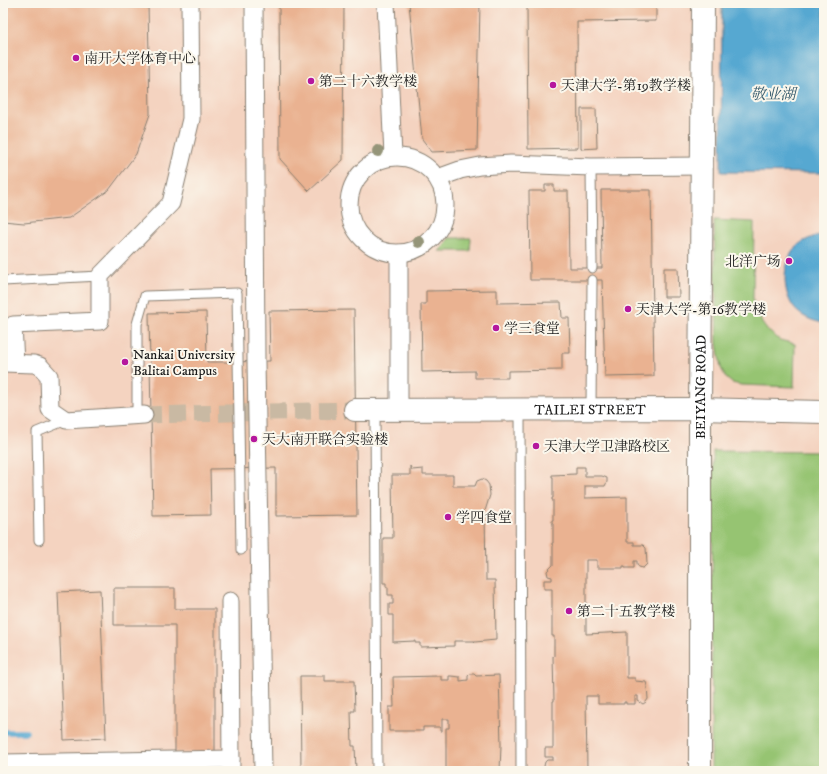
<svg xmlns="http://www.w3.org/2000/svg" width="827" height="774" font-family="'IM FELL DW Pica','Noto Serif SC',serif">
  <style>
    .built { fill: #f4d3c0 }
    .green { fill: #96c472; stroke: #597047 }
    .water { fill: #56a8d1; stroke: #396276 }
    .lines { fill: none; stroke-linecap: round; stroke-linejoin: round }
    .stream { stroke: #56a8d1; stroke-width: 5.5 }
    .building { fill: #eab291 }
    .street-tunnel { stroke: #c9b9a3; stroke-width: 17; stroke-dasharray: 17 8; stroke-linecap: butt }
    .lane-casing { stroke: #887e70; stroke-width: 11 }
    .street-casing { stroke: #887e70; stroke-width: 19 }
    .secondary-casing { stroke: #887e70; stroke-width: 24 }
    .lane { stroke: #fff; stroke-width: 9 }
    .street { stroke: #fff; stroke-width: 17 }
    .secondary { stroke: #fff; stroke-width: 22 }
    .tree { fill: #959579 }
    .poi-dot { fill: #b5179e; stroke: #fbf7ec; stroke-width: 1.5 }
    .labels { text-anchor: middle; stroke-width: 4; stroke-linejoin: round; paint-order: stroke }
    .poi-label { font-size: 14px; fill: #1c1c1c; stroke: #fbf7ec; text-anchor: start }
    .street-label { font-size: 14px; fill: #1c1c1c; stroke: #fbf7ec }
    .water-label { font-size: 15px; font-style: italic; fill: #365b6d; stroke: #fbf7ec }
  </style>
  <rect width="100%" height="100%" fill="#fbf7ec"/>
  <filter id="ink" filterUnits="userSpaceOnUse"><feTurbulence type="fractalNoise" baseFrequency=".025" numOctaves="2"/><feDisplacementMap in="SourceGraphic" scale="8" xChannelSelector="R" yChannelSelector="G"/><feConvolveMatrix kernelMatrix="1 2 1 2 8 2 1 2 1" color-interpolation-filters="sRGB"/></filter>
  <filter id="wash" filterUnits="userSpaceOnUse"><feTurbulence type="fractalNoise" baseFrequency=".012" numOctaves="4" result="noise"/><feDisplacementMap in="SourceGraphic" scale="16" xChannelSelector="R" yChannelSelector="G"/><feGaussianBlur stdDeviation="0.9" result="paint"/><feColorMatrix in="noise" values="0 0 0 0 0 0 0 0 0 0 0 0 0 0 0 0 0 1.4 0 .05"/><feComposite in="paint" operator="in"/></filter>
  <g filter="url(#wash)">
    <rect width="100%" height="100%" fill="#f4e0c5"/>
    <!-- built -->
    <rect class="built" x="3" y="3" width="821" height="768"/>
    <!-- green -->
    <g class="green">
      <path d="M714 220 754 222 753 300 762 323 767 330 780 340 795 344 794 387 741 385 732 383 726 378 721 368 717 344Z"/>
      <path d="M449 238H471L470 251H439L444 246Z"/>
      <path d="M713 451 824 452V771H711Z"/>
    </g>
    <!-- water -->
    <g class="water">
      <path d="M722 3H824V173L721 172Z"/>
      <path d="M824 234V323C814 322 800 316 794 308 781 290 782 260 798 245 805 239 816 236 824 234Z"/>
    </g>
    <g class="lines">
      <!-- stream -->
      <path class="stream" d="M3 732H26"/>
    </g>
    <g id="blocks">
      <!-- building -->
      <g class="building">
        <path d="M3 3H148L150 114 136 154 109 190 69 218 24 223 3 221Z"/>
        <path d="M279 3H344L343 160 309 191 280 159Z"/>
        <path d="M409 3H480L477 150 432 152 422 139Z"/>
        <path d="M527 3H656V21L577 22 578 148 528 149Z"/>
        <path d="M581 109H596L597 148 581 149Z"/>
        <path d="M545 185H554V191H568L569 268H602L601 190H651L654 376 605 377 602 280H530L529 191H545Z"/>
        <path d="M664 268H678L679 297H664Z"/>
        <path d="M497 290V303L561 302 562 318H569L570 353H562V370L508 371V378H475V371L422 372 421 304H426V291Z"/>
        <path d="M354 310 357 515 276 516V468L210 469 211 515 153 516 149 313 206 312 207 362H231L270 361 269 311Z"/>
        <path d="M410 466 412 470 423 469V475H453V486H475L477 481 482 479 486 481 489 485 490 495 485 511 486 580H495L496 640 475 642 474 643V641H454V646L420 647V643H415V641L393 642V615H389V604H393V595H388V587H386V583H383V538H393L392 475H410Z"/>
        <path d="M576 467H585V476H602L607 478V482L605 486H585V498L627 497V542H634V545H643L646 548 647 564 643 568 639 567 637 564V561H634V568H625V566H623V568H597V560H586V634L627 632V678H635V681L646 682 647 686 648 699 646 702 643 704 638 701V696H635V704H626V702H624V704H598V696H586L587 771H553L547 770 544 766 545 762 547 760H553V757H545V748H553V701H554L553 656H554V636H552V589H544V580H552V577L548 576 547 571 553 565V545H552V543H553V523H552V520H553V500H552V498H553V477H552V475L576 474Z"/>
        <path d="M114 588H175V609H215V752L175 753V625H114Z"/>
        <path d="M100 590 106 738 64 740 58 592Z"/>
        <path d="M470 674H474L476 676 499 675 501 745 500 771H446V728H449V719H442V731H440V727H423V731H389V707H394L393 677 441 676V680H449V676H451L460 677V681L468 680V676Z"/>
        <path d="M300 676H325V681H354L355 711H351L352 746H355L356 771H301Z"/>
        <rect x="598" y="769" width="30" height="2"/>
      </g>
    </g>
  </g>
  <g filter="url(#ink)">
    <use href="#blocks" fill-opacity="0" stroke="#887e70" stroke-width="1"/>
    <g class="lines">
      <!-- street-tunnel -->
      <path class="street-tunnel" d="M144 415 355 410"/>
      <!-- lane casing -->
      <g class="lane-casing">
        <g id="lane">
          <path d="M591 167 592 268"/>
          <path d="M3 281 100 276"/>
          <path d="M520 409 521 771"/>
          <path d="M591 409 592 280"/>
          <path d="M375 410 377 771"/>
          <path d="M137 416V324L145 296 237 293 241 550"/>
          <path d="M39 540 37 432 66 420"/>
        </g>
      </g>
      <!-- street casing -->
      <g class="street-casing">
        <g id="street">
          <path d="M254 3 256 362 263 771"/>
          <path d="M386 3 393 156"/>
          <circle cx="397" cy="205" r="48"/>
          <path d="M438 178 460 170 480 166 511 164 591 167 702 166"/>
          <path d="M399 254V410"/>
          <path d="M3 363 34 364 40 366 49 376 50 409 66 420 144 415"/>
          <path d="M15 363 13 325 100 321V276L171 203 191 119 190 3"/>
          <path d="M230 601 231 771"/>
          <path d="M3 763 231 759"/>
        </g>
      </g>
      <!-- secondary casing -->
      <g class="secondary-casing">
        <g id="secondary">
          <path id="s1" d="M355 410 700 409 824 412"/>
          <path id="s2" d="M700 771V409L703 3"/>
        </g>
      </g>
      <!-- lane -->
      <use href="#lane" class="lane"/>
      <!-- street -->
      <use href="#street" class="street"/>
      <!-- secondary -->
      <use href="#secondary" class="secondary"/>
    </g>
    <!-- trees -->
    <g class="tree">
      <circle cx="378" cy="151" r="6"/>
      <circle cx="419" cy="242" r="6"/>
    </g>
  </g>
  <!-- markers -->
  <g class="poi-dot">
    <circle cx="76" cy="58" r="4"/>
    <circle cx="311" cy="81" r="4"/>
    <circle cx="553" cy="85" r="4"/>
    <circle cx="789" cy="261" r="4"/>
    <circle cx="628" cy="309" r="4"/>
    <circle cx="496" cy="328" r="4"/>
    <circle cx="125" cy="362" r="4"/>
    <circle cx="254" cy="439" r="4"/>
    <circle cx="536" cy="446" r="4"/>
    <circle cx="448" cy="517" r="4"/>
    <circle cx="569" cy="611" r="4"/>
  </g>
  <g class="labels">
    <!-- poi labels -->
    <g class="poi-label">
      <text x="84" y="63">南开大学体育中心</text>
      <text x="319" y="86">第二十六教学楼</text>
      <text x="561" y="90">天津大学-第19教学楼</text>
      <text x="781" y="266" text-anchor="end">北洋广场</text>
      <text x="636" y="314">天津大学-第16教学楼</text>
      <text x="504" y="333">学三食堂</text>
      <text x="133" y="359">Nankai University<tspan x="133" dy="16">Balitai Campus</tspan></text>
      <text x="262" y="444">天大南开联合实验楼</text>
      <text x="544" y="451">天津大学卫津路校区</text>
      <text x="456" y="522">学四食堂</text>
      <text x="577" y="616">第二十五教学楼</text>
    </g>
    <!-- street labels -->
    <g class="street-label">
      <text dy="5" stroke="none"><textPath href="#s2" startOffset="384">BEIYANG ROAD</textPath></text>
      <text dy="5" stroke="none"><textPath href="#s1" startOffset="235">TAILEI STREET</textPath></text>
    </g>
    <!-- water labels -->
    <g class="water-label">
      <text x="773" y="99">敬业湖</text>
    </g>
  </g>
  <!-- margin -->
  <rect width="827" height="774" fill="none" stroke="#fbf7ec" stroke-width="16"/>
</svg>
